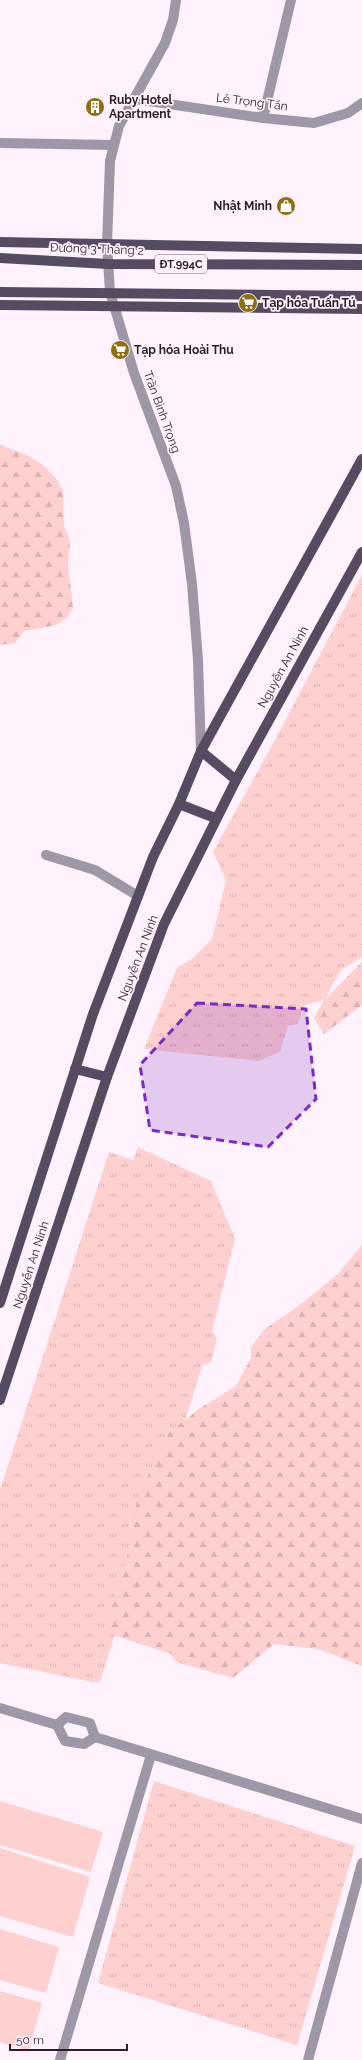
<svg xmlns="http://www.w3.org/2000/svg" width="362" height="2060" font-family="Raleway,sans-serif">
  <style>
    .grass { fill: url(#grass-tufts) }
    .forest { fill: url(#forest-firs) }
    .pitch { fill: #fed0d0 }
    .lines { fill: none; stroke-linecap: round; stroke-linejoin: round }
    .street { stroke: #9e97a5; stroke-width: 10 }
    .primary { stroke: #574b62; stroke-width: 10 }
    .marked { fill: #7b2cbf; fill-opacity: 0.2; stroke: #7b2cbf; stroke-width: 3; stroke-dasharray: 8 5; stroke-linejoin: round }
    .labels { text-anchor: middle; stroke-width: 3.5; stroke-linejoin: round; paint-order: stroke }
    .shield { fill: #fff2fd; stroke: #6a5e68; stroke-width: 1 }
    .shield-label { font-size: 11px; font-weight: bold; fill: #2a1e28 }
    .poi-label { font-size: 12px; font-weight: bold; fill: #2a1e28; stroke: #fff2fd; text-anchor: start }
    .street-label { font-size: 12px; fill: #2a1e28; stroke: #fff2fd }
  </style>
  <defs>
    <pattern id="grass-tufts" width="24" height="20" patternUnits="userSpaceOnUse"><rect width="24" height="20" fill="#fed0d0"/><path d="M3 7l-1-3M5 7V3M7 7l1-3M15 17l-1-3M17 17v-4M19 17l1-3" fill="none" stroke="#dab2b3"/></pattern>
    <pattern id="forest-firs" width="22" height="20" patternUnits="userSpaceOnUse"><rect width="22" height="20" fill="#fed0d0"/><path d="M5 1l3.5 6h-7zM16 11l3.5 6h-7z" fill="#dab2b3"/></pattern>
  </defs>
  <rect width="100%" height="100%" fill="#fff2fd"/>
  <!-- grass -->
  <g class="grass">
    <path d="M362 575V957L341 970 324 1000 304 1005 298 1024 288 1026 280 1052 258 1061 144 1049 177 968 192 959 212 939 226 880 213 852 276 738Z"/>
    <path d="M138 1147 211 1181 235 1239 212 1331 217 1339 211 1362 202 1366 185 1421 192 1430 125 1631 114 1637 100 1682H92L0 1663V1490L109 1152 133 1160Z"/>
    <path d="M154 1781 355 1846 297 2045 98 1983Z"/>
  </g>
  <!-- forest -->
  <g class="forest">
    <path d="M0 445 27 455 43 465 55 477 63 490 64 526 70 541 68 565 73 608 67 618 56 625 24 631 15 643 0 645Z"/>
    <path d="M362 962V1005L324 1034 314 1018 324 1000Z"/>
    <path d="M362 1245V1666L318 1649 274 1644 233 1678 176 1662 171 1654 104 1632 127 1557 137 1500 159 1451 172 1428 185 1421 197 1410 236 1386 251 1358V1347L266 1328 297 1307 338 1274Z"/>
  </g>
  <!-- pitch -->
  <g class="pitch">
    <path d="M0 1801 103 1832 91 1872 0 1845Z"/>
    <path d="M0 1848 90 1877 73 1937 0 1916Z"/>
    <path d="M0 1929 59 1947 46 1993 0 1980Z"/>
    <path d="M0 1991 42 2003 29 2051 0 2042Z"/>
  </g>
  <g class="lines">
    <!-- street -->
    <g class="street">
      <path d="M176 0 173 20 165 43 119 126 110 161 107 245 110 292 134 373 176 486 184 523 192 584 198 660 201 751"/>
      <path d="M135 99 263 118 314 123 348 113 362 103"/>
      <path d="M263 118 291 0"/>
      <path d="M0 143 114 145"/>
      <path d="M46 855 95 870 138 896"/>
      <path d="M0 1708 57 1725 65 1741 84 1744 95 1737"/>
      <path d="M57 1725 66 1717 90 1723 95 1737"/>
      <path d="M95 1737 362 1819"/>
      <path d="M60 2060 151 1755"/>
      <path d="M308 2060 362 1863"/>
    </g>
    <!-- primary -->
    <g class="primary">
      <path d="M0 242 362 249"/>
      <path d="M0 258 108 264 362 265"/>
      <path d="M0 292 362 296"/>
      <path d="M0 305 362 309"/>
      <path d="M201 751 236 780"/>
      <path d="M179 804 215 818"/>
      <path d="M75 1069 107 1077"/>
      <path d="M0 1303 93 1014 153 857 179 804 201 751 362 459"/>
      <path d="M0 1400 107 1077 164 924 236 780 362 552"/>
    </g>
  </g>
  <!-- marked area -->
  <path class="marked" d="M197 1003 306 1009 316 1099 268 1147 150 1130 140 1065Z"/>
  <!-- icons -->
  <defs>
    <g id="building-disc" transform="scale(1)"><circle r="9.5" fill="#8e6f13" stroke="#fff2fd"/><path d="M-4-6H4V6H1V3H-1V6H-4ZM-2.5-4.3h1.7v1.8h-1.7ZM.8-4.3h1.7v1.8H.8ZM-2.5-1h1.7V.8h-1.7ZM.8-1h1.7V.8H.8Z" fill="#fff"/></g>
    <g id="shop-disc" transform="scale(1)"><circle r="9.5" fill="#8e6f13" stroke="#fff2fd"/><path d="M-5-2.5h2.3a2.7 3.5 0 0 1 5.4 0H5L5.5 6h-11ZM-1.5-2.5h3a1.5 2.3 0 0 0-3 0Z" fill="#fff"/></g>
    <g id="supermarket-disc" transform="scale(1)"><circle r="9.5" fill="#8e6f13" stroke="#fff2fd"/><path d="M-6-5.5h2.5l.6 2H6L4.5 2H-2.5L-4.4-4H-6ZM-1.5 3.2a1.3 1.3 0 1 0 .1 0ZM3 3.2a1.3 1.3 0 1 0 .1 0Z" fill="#fff"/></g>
  </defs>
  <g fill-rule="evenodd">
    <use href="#building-disc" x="95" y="107"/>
    <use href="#shop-disc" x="286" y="206"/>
    <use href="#supermarket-disc" x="248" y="303"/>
    <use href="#supermarket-disc" x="120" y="350"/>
  </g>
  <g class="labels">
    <!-- shield labels -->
    <rect class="shield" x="155" y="255" width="52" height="18" rx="3"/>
    <g class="shield-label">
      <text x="181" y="268">ĐT.994C</text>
    </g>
    <!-- poi labels -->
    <g class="poi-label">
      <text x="109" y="104">Ruby Hotel<tspan x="109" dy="14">Apartment</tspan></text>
      <text x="272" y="210" text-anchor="end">Nhật Minh</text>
      <text x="262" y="307">Tạp hóa Tuấn Tú</text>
      <text x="134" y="354">Tạp hóa Hoài Thu</text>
    </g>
    <!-- street labels -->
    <g class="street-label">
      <text transform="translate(252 102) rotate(7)" y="4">Lê Trọng Tấn</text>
      <text transform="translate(97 249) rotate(2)" y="4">Đường 3 Tháng 2</text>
      <text transform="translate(162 412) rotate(70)" y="4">Trần Bình Trọng</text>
      <text transform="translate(283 667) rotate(-61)" y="4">Nguyễn An Ninh</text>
      <text transform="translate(138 958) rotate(-69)" y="4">Nguyễn An Ninh</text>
      <text transform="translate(31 1265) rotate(-72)" y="4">Nguyễn An Ninh</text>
    </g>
  </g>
  <!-- scale -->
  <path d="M10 2044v6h117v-6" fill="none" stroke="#2a1e28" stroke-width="2"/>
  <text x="16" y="2044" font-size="12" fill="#2a1e28" stroke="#fff2fd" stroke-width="3" paint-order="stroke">50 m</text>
</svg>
